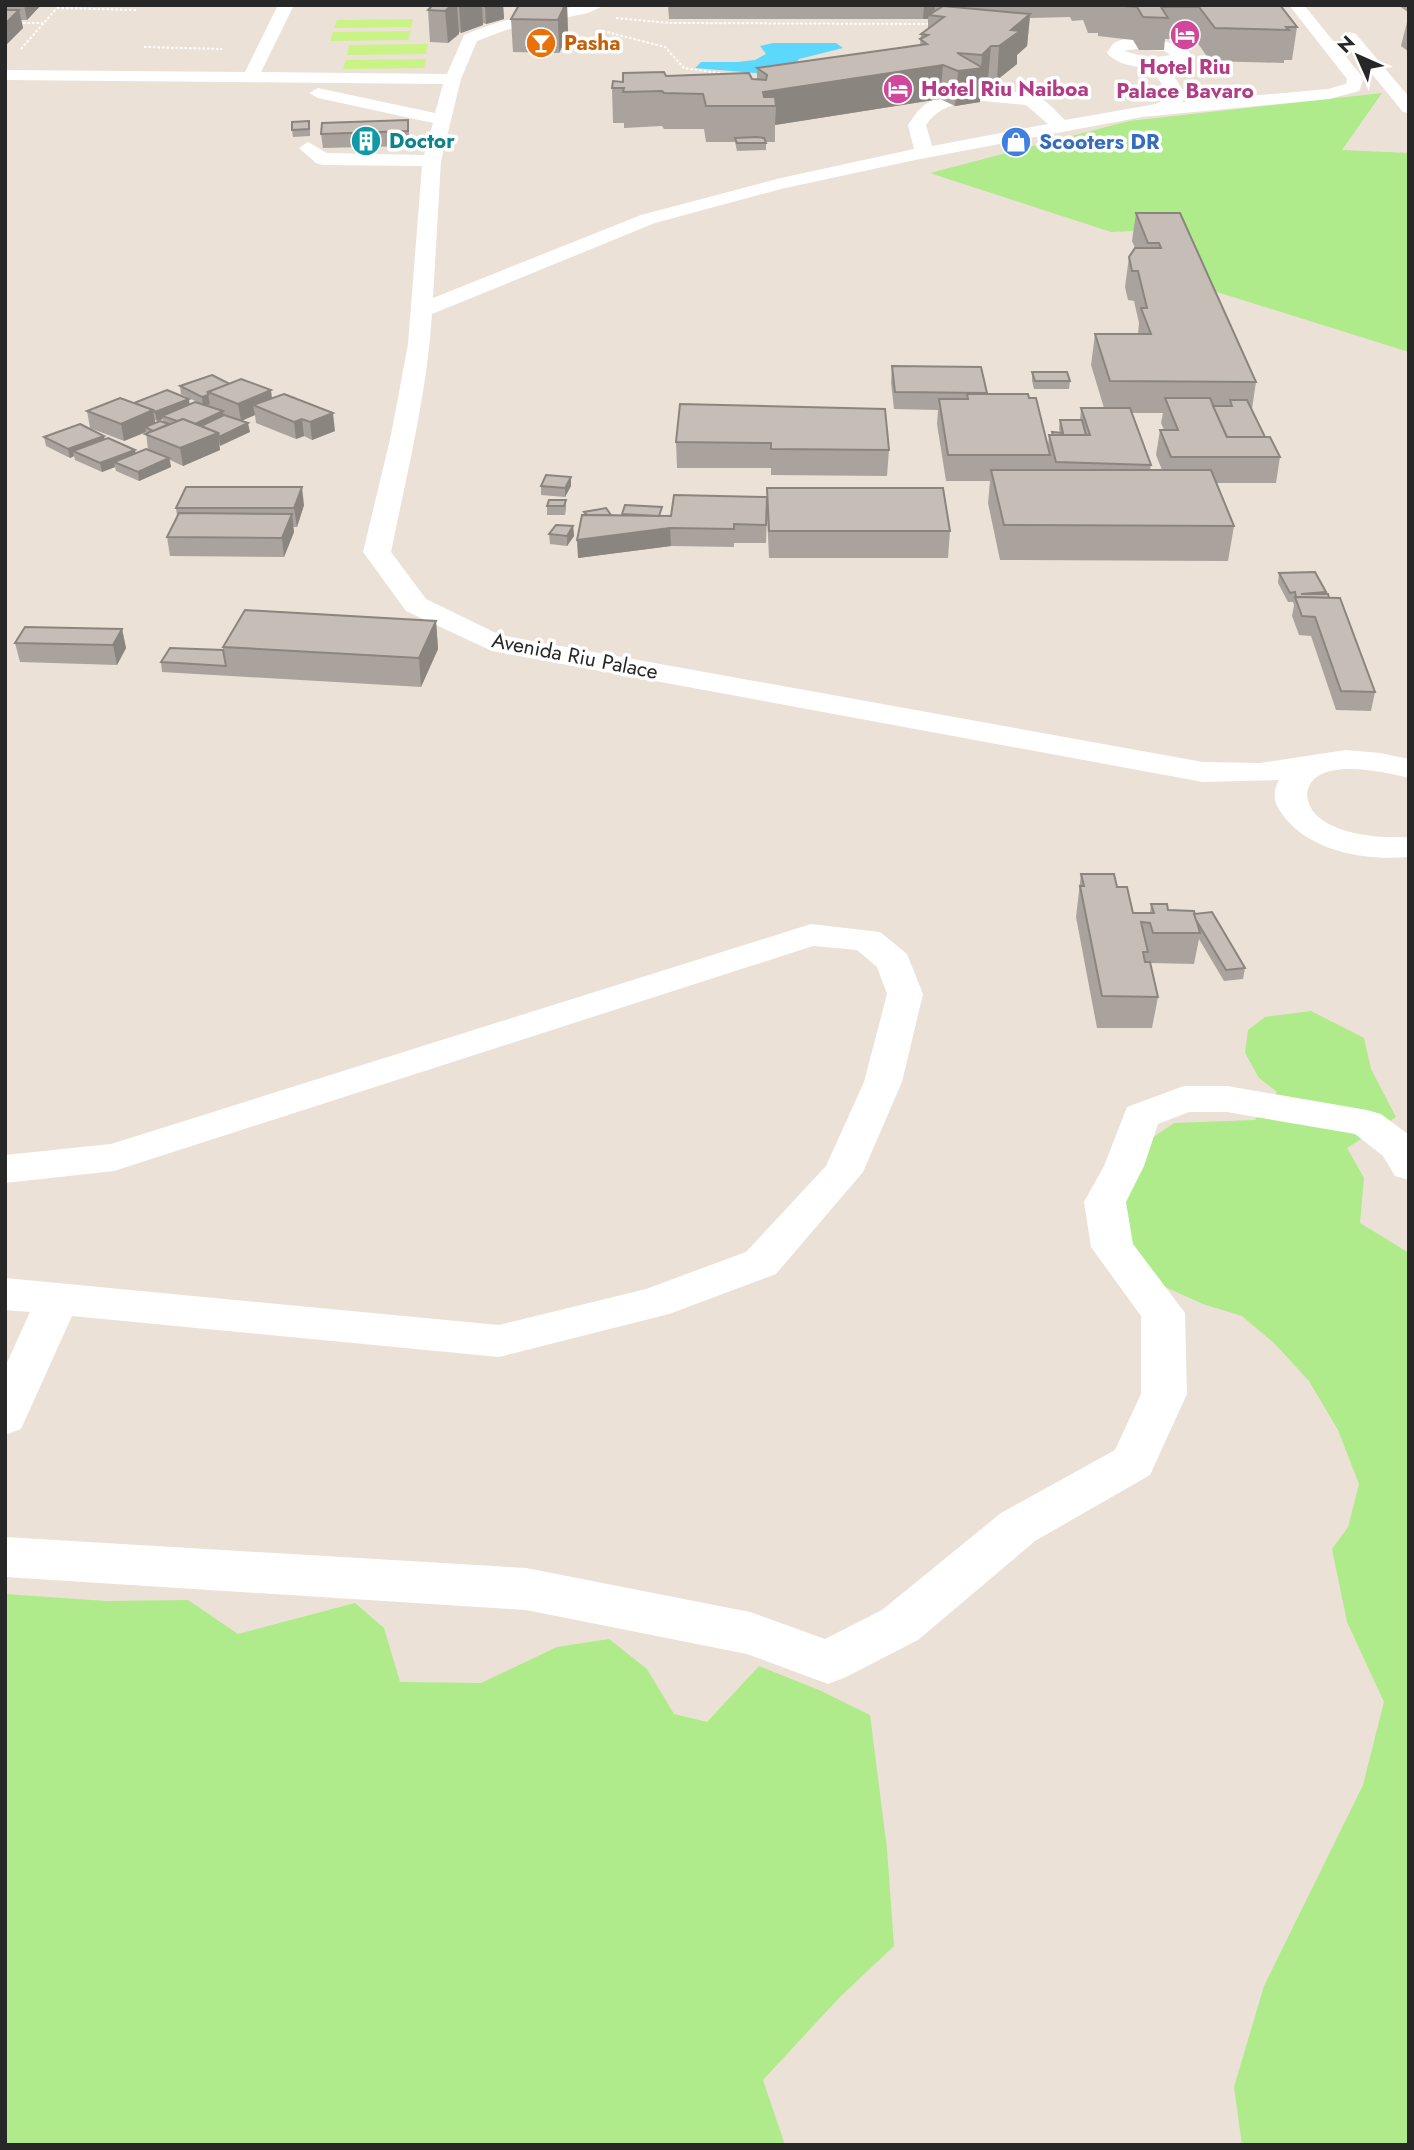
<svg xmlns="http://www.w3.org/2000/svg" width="1414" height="2150" font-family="Jost,sans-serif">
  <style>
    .green { fill: #afea8b }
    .pitch { fill: #c9f385 }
    .water { fill: #5bd8fc }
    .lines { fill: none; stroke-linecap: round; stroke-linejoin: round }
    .path { stroke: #fff; stroke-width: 2; stroke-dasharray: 2.5 2; stroke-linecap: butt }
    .minor { fill: #fff; fill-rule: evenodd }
    .wall { fill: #aaa39d; fill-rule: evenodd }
    .shaded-wall { fill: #8b857f }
    .building { fill: #c6beb6; stroke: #8b857f; stroke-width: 2 }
    .labels { text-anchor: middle; stroke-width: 7; stroke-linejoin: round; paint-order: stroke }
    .far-food-label { font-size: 21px; font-weight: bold; fill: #c56008; stroke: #fff; text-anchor: start }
    .far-hotel-label { font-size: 21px; font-weight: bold; fill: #b23c85; stroke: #fff }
    .far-culture-label { font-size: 21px; font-weight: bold; fill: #0d838f; stroke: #fff; text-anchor: start }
    .far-shop-label { font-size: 21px; font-weight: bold; fill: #366cbe; stroke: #fff; text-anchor: start }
    .far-street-label { font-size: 21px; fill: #272727; stroke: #fff }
  </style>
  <rect width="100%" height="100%" fill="#ece1d6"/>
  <!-- green -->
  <g class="green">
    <path d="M1382 93 1342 150 1409 153V352L1217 292 1173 229 1111 232 930 173 1129 121Z"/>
    <path d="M1311 1011 1364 1038 1371 1069 1396 1117 1347 1148 1364 1178 1360 1223 1409 1253V2145H1242L1234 2087 1264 1986 1363 1785 1384 1702 1347 1622 1332 1549 1348 1527 1359 1484 1338 1430 1309 1381 1275 1344 1242 1316 1203 1304 1163 1286 1130 1252 1125 1201 1152 1138 1174 1123 1255 1120 1277 1092 1259 1078 1245 1053 1248 1030 1265 1017Z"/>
    <path d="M5 1594 106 1601 188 1600 238 1634 355 1603 384 1628 400 1682 481 1683 557 1647 609 1639 647 1669 674 1714 707 1722 759 1666 819 1690 870 1715 887 1849 894 1946 840 1997 763 2080 785 2145H5Z"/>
  </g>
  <!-- pitch -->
  <g class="pitch">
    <path d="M413 19 411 27 334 28 337 20Z"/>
    <path d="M411 31 408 40 330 41 333 32Z"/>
    <path d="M428 44 426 54 347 55 349 45Z"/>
    <path d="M426 59 424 68 343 69 346 60Z"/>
  </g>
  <!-- water -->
  <path class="water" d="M773 43H836L843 48 799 59 789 76 695 68 701 62H738L755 60 766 54 760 46Z"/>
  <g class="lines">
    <!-- path -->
    <g class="path">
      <path d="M57 8 137 10"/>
      <path d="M616 18 670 23 933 24"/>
      <path d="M5 23H43"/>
      <path d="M603 31 665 47 684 68 725 74"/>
      <path d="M144 47 222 49"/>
      <path d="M21 49 57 8"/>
    </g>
    <!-- minor -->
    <g class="minor">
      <path d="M278 5H294L261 72 447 74 464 35C507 17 559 5 605 5L588 13 506 30 477 41 461 79 441 161 433 298 641 215 781 178 914 149 908 125C913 118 918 109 926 104 948 87 1016 87 1040 98 1050 103 1057 113 1065 120L1156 104 1169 95 1151 68C1136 67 1117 65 1107 53 1107 52 1113 44 1114 43 1130 33 1179 40 1191 54L1182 62 1167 66 1187 96 1182 102 1328 89 1346 84 1347 79 1289 5H1304L1364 79 1359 91 1329 99 1142 117 915 160 781 189 655 223 432 314C427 394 407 473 391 552L426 599 500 635 1203 762 1260 763 1346 750 1380 753 1409 759V778C1384 772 1312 755 1307 794 1309 834 1379 839 1409 837V857C1364 861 1306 851 1280 811 1273 801 1273 791 1279 780L1203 782 492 651 406 611 363 552 391 435 408 344 422 166 323 165 316 163 299 148 308 142 327 153 424 155 433 123 318 98 309 93 318 88 435 113 443 84 5 80V70L245 72ZM1135 49 1164 51 1171 55 1149 58 1124 51ZM983 101 1026 105 1048 124 932 146 926 125C941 104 959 103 983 101Z"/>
      <path d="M1350 32 1356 34 1409 97V113L1403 112 1344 40 1342 37 1344 34Z"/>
      <path d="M811 924 880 932 907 954 923 994 902 1082 863 1172 776 1274 669 1314 499 1357 72 1316 21 1429 5 1435V1367L30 1312 5 1310V1278L499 1325 646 1289 746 1252 826 1166 864 1082 887 994 877 967 857 950 813 946 114 1171 5 1183V1155L111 1144Z"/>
      <path d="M1184 1086H1227L1367 1110 1381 1114 1409 1135V1180L1395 1176 1383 1156 1355 1134 1227 1112H1189L1158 1124 1144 1166 1126 1202 1133 1244 1185 1313 1187 1394 1150 1475 1035 1541 918 1640 846 1677 828 1684 747 1654 526 1610 5 1577V1537L526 1568 750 1612 825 1639 882 1610 1001 1513 1115 1450 1141 1394V1316L1091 1247 1084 1202 1104 1166 1127 1107Z"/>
    </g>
  </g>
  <!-- wall -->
  <g class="wall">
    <path d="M5 5H41L27 20H21L23 28 5 46Z"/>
    <path d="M435 5H503L504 19 486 24 483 23V25L461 33 459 32V34L448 43 430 42 428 10Z"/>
    <path d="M567 5 568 34 559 53 513 52 511 19Z"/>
    <path d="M668 5H1280L1297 27 1292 60H1284V63L1210 61 1195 39H1165L1164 50H1139L1133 40 1098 36V33H1088L1083 20 1072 21 1070 17 1030 18 1027 46 1017 55V64L997 80 988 79 981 87 980 102 955 106 940 99 775 125V142H766V150L737 151 735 142H706L704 129H664L662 126 624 128V123H613L612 88 623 82 666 76 757 80V68L920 45 921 34 928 29V19H669Z"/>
    <path d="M1398 5H1409V13Z"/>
    <path d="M1407 22H1409V52L1401 46Z"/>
    <path d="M408 120 410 146 323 148 321 134Z"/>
    <path d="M310 128V136L293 137 292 130Z"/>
    <path d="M1136 213H1180L1256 382 1252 409 1265 437 1280 457 1276 483H1216L1234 526 1228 561 1000 560 988 503 990 481H946L937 424 938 410 894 409 891 383 892 366 981 367 986 394 1048 446 1049 435H1052V432L1060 433 1059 429 1060 420H1080L1081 408H1104L1091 365 1095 334H1138L1139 323 1134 301 1128 300 1125 287 1129 257 1135 248 1132 241ZM1132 413H1163L1161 423 1164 430H1160L1156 455 1162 470H1150L1151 465Z"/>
    <path d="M1032 372 1070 381 1069 389H1034L1032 381Z"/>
    <path d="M230 384 272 398 335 431 312 440 304 436 296 439 256 423 255 415 241 421 250 432 219 445 220 450 183 466 170 460 171 467 139 481 116 471 115 467 102 472 75 460 74 456 70 458 46 446 44 437 105 439 136 453 148 450 146 432 124 441 90 428 87 411 134 403 190 404 197 402 181 394 180 386ZM163 419V422L155 423V420L157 421Z"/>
    <path d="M680 404 889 450 887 476 771 475V468H677L676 442Z"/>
    <path d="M541 486H571L565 497 541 495Z"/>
    <path d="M767 488 950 531 948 558H769L767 515 766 543H734V547L671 546 578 558 584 512 622 515 625 505 662 516H671L767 497Z"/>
    <path d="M566 500V509L565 515H547V506Z"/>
    <path d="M304 505 297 527H293L294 532 284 557 170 556 167 537 177 516 176 508Z"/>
    <path d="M573 526 574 536 567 546 550 544 549 534Z"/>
    <path d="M1279 573 1326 592V594L1375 692 1371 711 1336 710 1311 636 1299 635 1292 616 1294 605 1293 602H1288L1278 583Z"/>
    <path d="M436 621 438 649 421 687 162 672 161 662 223 650V647Z"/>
    <path d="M122 629 126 648 117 665 20 662 15 643Z"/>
    <path d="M1081 874 1117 887 1133 913H1150L1151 904 1168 910 1194 914 1245 968 1243 979 1224 981 1199 939 1194 964 1150 963 1158 997 1152 1028H1097L1076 917Z"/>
  </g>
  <!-- shaded-wall -->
  <g class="shaded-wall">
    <path d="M24 5H41L27 20Z"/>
    <path d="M452 5H457L459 34 448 43 445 11Z"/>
    <path d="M459 5H482L483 25 461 33Z"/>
    <path d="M485 5H503L504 19 486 24Z"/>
    <path d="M565 5H567L568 34 559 53 558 20Z"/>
    <path d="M924 5H935L934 16 929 15 928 19H923Z"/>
    <path d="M6 7 8 21 19 10 23 28 5 46Z"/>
    <path d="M1030 14 1027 46 1017 55V64L997 80 999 46 1011 30Z"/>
    <path d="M991 46 988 79 981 87 980 102 955 106 958 71 981 68 982 55Z"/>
    <path d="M943 65 940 99 775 125 776 106H763V92Z"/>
    <path d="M271 390 273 407 253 405 255 415 241 421 238 404Z"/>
    <path d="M208 395 210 404 203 406 202 397Z"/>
    <path d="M189 399 190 407 162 416 163 419 157 421 155 412Z"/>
    <path d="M153 410 156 427H145L146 432 124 441 121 424Z"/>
    <path d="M223 411 224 420 200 431 190 426Z"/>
    <path d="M333 413 335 431 312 440 310 422Z"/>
    <path d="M302 419 304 436 296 439 294 422Z"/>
    <path d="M248 423 250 432 220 446 219 437Z"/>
    <path d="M218 433 220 450 183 466 180 448Z"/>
    <path d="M104 436 106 444 73 451 74 456 70 458 68 449Z"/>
    <path d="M135 450 137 459 114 462 115 467 102 472 100 463Z"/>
    <path d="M169 458 171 467 139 481 138 472Z"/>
    <path d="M571 477V486L565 497V488Z"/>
    <path d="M302 487 304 505 297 527 294 508Z"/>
    <path d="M292 514 294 532 284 557 282 538Z"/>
    <path d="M573 526 574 536 567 546V536Z"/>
    <path d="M670 528 671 546 578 558 577 540Z"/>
    <path d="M436 621 438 649 421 687 419 658Z"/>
    <path d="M122 629 126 648 117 665 113 645Z"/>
  </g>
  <!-- building -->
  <g class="building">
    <path d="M439 5H452L445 11 428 10 432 6H444Z"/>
    <path d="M519 5H565L558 20 511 19Z"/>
    <path d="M1112 5H1280L1297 27H1286L1289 30 1215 28 1199 7H1161L1168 18 1143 17 1137 7Z"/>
    <path d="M943 6 1030 14 1011 30 1020 31 999 46H991L982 55 957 53 983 68 958 71 943 65 763 92 764 97H775L776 106H706L703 94 664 93 662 91 623 92 624 88H612L613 81 623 82V73L664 72 666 76 749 73 752 79 766 80 767 75 757 68 927 44 920 39 928 35 921 34 944 17 929 15Z"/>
    <path d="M5 10H19L5 24Z"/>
    <path d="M408 120V131L321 134 322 123Z"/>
    <path d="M309 121V129L292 130V122Z"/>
    <path d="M757 137 764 138 766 143H737L735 138Z"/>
    <path d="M1136 213H1180L1256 382 1110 381 1095 334H1151L1141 308H1147L1138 271H1132L1129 257 1135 248H1161L1159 243H1148Z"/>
    <path d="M892 366 981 367 987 393 895 392Z"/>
    <path d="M1032 372H1067L1070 381H1035Z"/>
    <path d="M212 375 230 384 208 392V395L202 397 180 386Z"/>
    <path d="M241 379 271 390 238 404 208 392Z"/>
    <path d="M167 390 189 399 155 412 153 410 134 403Z"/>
    <path d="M284 394 333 413 310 422 302 419 294 422 253 405Z"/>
    <path d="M967 394H1028L1029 398H1036L1050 455H948L939 399H968Z"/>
    <path d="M120 398 153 410 121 424 87 411Z"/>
    <path d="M1165 398H1210L1227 437H1270L1280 457H1171L1160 430H1178Z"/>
    <path d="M1230 400H1247L1265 437H1227L1213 406H1232Z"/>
    <path d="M195 402 223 411 195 424 183 419 177 421 162 416Z"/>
    <path d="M680 404 885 409 889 450 771 449V443L676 442Z"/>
    <path d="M1081 408H1130L1151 465 1056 462 1049 435H1090Z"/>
    <path d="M224 415 248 423 219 437 218 433 201 426Z"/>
    <path d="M183 419 218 433 180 448 145 434Z"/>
    <path d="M1060 420H1082L1086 435H1053L1052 432 1063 433Z"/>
    <path d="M160 421 169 424 153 431 145 427Z"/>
    <path d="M80 424 104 436 68 449 44 437Z"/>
    <path d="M108 438 135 450 100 463 73 451Z"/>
    <path d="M146 449 169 458 138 472 114 462Z"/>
    <path d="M991 470H1211L1234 526 1004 525Z"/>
    <path d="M546 475 571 477 565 488 541 486Z"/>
    <path d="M186 487H302L294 508H176Z"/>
    <path d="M767 488H943L950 531H769Z"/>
    <path d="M674 495 767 497 766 525 734 524V529L670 528 577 540 582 515 671 516Z"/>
    <path d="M549 500H566L564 506H547Z"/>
    <path d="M625 505 662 507 659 516 622 514Z"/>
    <path d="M606 508 611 515H587L584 512Z"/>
    <path d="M179 513 292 514 282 538 167 537Z"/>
    <path d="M556 525 573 526 567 536 549 534Z"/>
    <path d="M1315 572 1326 592 1301 594H1328L1329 598 1296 597 1295 592 1290 593 1279 573Z"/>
    <path d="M1295 597 1340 598 1375 692 1341 691 1315 617 1302 616Z"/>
    <path d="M245 610 436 621 419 658 223 647Z"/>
    <path d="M25 627 122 629 113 645 15 643Z"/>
    <path d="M170 648 223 650 226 666 161 662Z"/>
    <path d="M1081 874H1114L1117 887H1127L1133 913H1154L1151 904H1167L1168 910 1194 911 1200 933H1153L1150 923 1141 922 1148 952H1143L1145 962H1150L1158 997 1102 996 1080 886H1084Z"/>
    <path d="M1212 912 1245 968 1226 970 1196 920 1194 914Z"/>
  </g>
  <!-- icons -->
  <defs>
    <g id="hotel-disc" transform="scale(1.575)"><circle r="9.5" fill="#d1479c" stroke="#fff"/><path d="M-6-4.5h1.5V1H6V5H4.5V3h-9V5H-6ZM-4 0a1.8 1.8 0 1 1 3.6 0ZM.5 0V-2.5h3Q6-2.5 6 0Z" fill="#fff"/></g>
    <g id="bar-disc" transform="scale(1.575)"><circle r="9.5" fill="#e8710a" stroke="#fff"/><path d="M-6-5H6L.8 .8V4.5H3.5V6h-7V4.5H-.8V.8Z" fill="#fff"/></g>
    <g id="building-disc" transform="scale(1.575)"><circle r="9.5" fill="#0f9aa8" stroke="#fff"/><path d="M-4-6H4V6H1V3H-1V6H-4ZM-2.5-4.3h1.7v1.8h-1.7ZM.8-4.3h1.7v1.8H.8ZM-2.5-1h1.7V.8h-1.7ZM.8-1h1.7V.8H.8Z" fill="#fff"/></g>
    <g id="shop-disc" transform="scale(1.575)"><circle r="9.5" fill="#3f7fe0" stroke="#fff"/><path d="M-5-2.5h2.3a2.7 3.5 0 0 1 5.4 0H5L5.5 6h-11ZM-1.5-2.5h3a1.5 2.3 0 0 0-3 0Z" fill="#fff"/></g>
  </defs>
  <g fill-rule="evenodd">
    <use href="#hotel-disc" x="1185" y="35"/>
    <use href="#bar-disc" x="541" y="43"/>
    <use href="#hotel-disc" x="898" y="89"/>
    <use href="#building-disc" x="366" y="141"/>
    <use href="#shop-disc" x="1016" y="142"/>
  </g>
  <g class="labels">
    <!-- far-food labels -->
    <g class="far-food-label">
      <text x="564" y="50">Pasha</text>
    </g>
    <!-- far-hotel labels -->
    <g class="far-hotel-label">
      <text x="1185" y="74">Hotel Riu<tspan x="1185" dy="24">Palace Bavaro</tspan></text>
      <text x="921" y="96" text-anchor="start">Hotel Riu Naiboa</text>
    </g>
    <!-- far-culture labels -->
    <g class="far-culture-label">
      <text x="389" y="148">Doctor</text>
    </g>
    <!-- far-shop labels -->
    <g class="far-shop-label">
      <text x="1039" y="149">Scooters DR</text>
    </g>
    <!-- far-street labels -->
    <g class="far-street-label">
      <text transform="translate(575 656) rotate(11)" y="7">Avenida Riu Palace</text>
    </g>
  </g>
  <!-- border -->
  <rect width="1414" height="2150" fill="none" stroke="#272727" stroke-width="14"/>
  <!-- north arrow -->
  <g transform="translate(1358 56) rotate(315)" stroke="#ffffff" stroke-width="5" paint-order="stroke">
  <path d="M0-5L12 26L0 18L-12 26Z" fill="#272727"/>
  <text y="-10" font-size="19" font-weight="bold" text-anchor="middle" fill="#272727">N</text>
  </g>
</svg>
